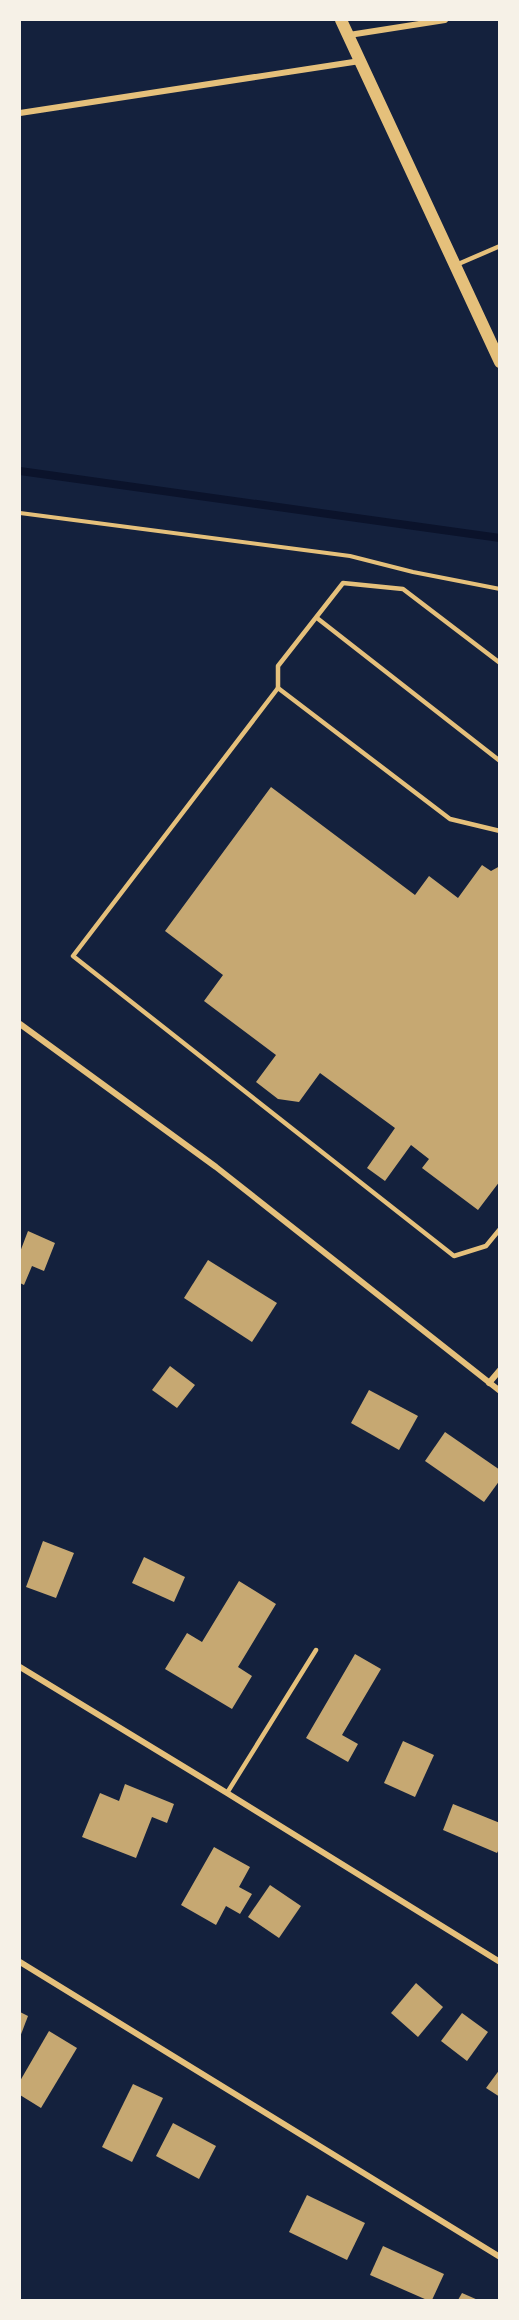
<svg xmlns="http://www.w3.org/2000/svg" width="519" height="2320" font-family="'Libre Baskerville',serif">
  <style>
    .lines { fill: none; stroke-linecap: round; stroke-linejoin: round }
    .stream { stroke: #0b132b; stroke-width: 8 }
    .building { fill: #c6a872 }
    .path { stroke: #e5c07b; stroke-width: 4 }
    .service { stroke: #e5c07b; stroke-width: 4.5 }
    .minor { stroke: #e5c07b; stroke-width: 6 }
    .secondary { stroke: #e5c07b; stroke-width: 12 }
  </style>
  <rect width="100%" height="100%" fill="#14213d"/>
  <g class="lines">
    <!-- stream -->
    <path class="stream" d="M20 471 500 538"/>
  </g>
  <!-- building -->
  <g class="building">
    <path d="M271 787 415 895 429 876 458 898 482 865 491 871 500 866V1181L478 1210 422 1168 429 1159 411 1145 385 1181 367 1168 395 1128 320 1073 299 1102 278 1099 256 1082 276 1055 204 1001 223 975 165 931Z"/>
    <path d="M28 1231 55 1243 44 1271 32 1266 24 1285 20 1283V1252Z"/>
    <path d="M208 1260 277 1303 252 1342 184 1298Z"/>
    <path d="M170 1366 195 1385 177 1408 152 1390Z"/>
    <path d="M369 1390 418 1416 399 1450 351 1423Z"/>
    <path d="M445 1432 500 1470V1480L484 1502 425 1461Z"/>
    <path d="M43 1541 74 1553 56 1598 26 1587Z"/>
    <path d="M144 1557 185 1577 174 1602 132 1583Z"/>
    <path d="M239 1581 276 1604 238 1667 252 1676 232 1709 165 1669 187 1633 202 1642Z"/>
    <path d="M355 1654 381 1669 342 1735 358 1744 348 1762 306 1738Z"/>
    <path d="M403 1741 434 1755 415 1797 384 1783Z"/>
    <path d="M125 1784 174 1804 167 1823 152 1817 136 1858 82 1837 100 1793 119 1801Z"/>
    <path d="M453 1804 500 1823V1847L497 1853 443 1830Z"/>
    <path d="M214 1847 250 1867 239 1887 252 1894 240 1914 226 1906 216 1925 181 1905Z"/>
    <path d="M270 1885 301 1906 279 1938 248 1917Z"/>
    <path d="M416 1983 443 2007 418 2037 391 2013Z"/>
    <path d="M20 2012 28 2016 20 2037Z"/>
    <path d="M462 2013 488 2032 467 2061 441 2041Z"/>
    <path d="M49 2031 77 2048 41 2108 20 2095V2081Z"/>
    <path d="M500 2069V2097L486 2088Z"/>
    <path d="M133 2084 163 2098 132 2162 102 2147Z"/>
    <path d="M173 2123 216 2146 199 2179 156 2156Z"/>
    <path d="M307 2195 365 2223 347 2260 289 2232Z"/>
    <path d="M383 2246 444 2274 432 2300H427L370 2275Z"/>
    <path d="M462 2293 478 2300H458Z"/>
  </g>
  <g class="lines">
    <!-- path -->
    <path class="path" d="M20 513 350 556 413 572 500 589"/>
    <!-- service -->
    <g class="service">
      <path d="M456 265 500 246"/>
      <path d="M317 618 500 761"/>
      <path d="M500 663 403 589 343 583 278 666V688L73 956 454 1256 486 1246 500 1229"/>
      <path d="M278 688 450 819 500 831"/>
      <path d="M227 1793 316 1650"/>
    </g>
    <!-- minor -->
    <g class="minor">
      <path d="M349 35 445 20"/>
      <path d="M20 113 360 61"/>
      <path d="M20 1024 216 1167 500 1391"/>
      <path d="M489 1383 500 1370"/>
      <path d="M20 1667 227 1793 500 1962"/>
      <path d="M20 1962 500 2257"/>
    </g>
    <!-- secondary -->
    <path class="secondary" d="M341 20 500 362"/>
  </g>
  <!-- border -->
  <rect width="519" height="2320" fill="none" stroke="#f6f1e7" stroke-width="42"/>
</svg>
